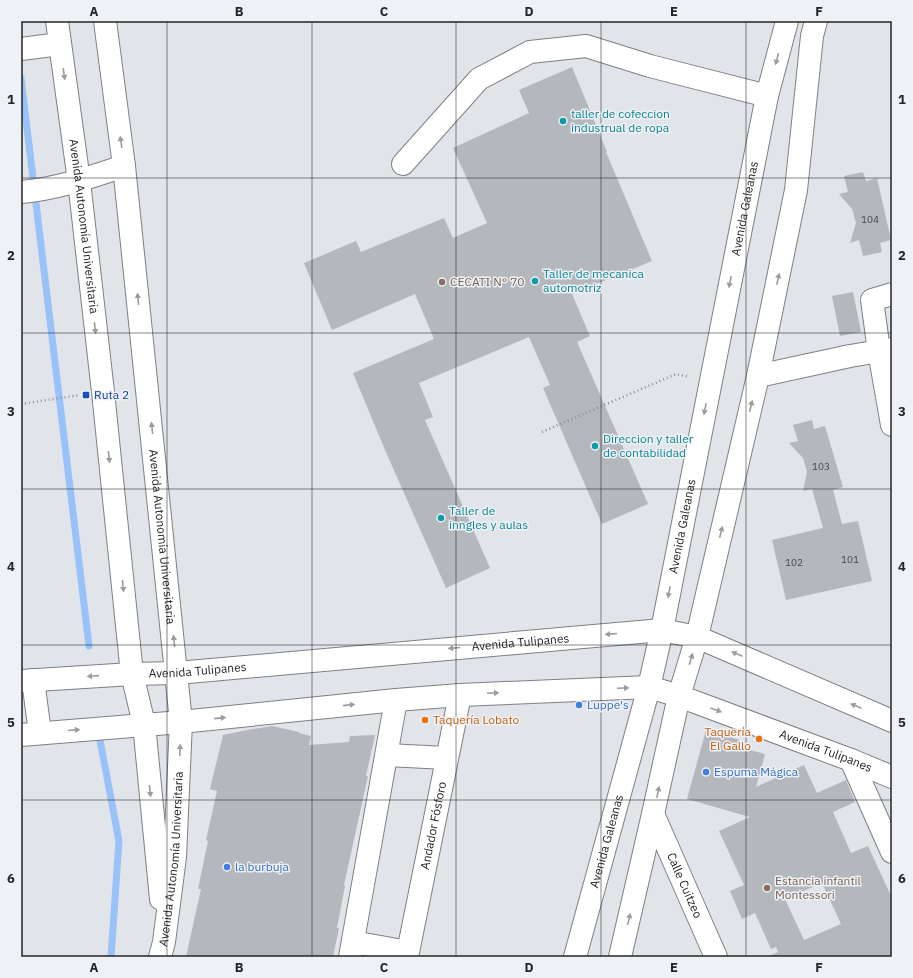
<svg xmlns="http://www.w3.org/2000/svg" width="913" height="978" font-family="'IBM Plex Sans',sans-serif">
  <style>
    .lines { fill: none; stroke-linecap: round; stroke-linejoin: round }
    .stream { stroke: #98c2f8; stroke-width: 7 }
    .building { fill: #b4b7bc; fill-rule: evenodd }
    .minor-casing { stroke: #7c8084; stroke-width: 24 }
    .major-casing { stroke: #7c8084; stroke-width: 24 }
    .path { stroke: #8b8e91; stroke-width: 2.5; stroke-dasharray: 1 3; stroke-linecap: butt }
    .minor { stroke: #fff; stroke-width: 22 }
    .major { stroke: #fff; stroke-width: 22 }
    .oneway { fill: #9c9c9d }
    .grid { fill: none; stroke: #232426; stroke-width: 1; stroke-opacity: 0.55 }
    .culture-dot { fill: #0f9aa8; stroke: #eef2f7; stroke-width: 1.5 }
    .education-dot { fill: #8d6e63; stroke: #eef2f7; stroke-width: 1.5 }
    .transit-dot { fill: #1a4fb4; stroke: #eef2f7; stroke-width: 1.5 }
    .shop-dot { fill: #3f7fe0; stroke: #eef2f7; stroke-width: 1.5 }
    .food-dot { fill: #e8710a; stroke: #eef2f7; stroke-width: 1.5 }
    .labels { text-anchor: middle; stroke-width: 3; stroke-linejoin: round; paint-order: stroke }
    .number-label { font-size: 10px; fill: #47494c }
    .culture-label { font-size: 12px; fill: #0d838f; stroke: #eef2f7; text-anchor: start }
    .street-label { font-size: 12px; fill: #232426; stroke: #eef2f7 }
    .education-label { font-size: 12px; fill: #785e54; stroke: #eef2f7; text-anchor: start }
    .transit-label { font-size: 12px; fill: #164399; stroke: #eef2f7; text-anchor: start }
    .shop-label { font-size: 12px; fill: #366cbe; stroke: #eef2f7; text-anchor: start }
    .food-label { font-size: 12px; fill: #c56008; stroke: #eef2f7; text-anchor: start }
    .neatline { fill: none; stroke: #232426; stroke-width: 1.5 }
    .grid-label { font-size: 13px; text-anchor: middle; font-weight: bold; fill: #232426 }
  </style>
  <rect width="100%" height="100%" fill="#e1e5ea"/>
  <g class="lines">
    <!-- stream -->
    <g class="stream">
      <path d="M21 78 89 646"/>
      <path d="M99 735 119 841 111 957"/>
    </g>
  </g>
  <!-- building -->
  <g class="building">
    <path d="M572 67 607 152H606L652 261 572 294 590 336 577 342 648 504 602 524 543 388 550 385 529 337 419 383 433 417 425 420 490 568 446 588 385 450 353 373 434 339 415 294 332 330 304 263 356 241 361 252 444 218 453 238 487 223 453 148 529 113 519 90Z"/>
    <path d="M863 172 866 181 877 178 891 240 880 243 882 252 863 256 859 240 850 243 856 223 852 209 839 194 848 192 844 176Z"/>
    <path d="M853 292 861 332 840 336 832 296Z"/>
    <path d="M812 420 814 429 825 426 843 487 833 490 842 524 858 521 872 581 786 600 772 540 823 528 812 489 803 491 807 472 803 458 789 443 798 441 793 425Z"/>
    <path d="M272 726 299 732V733L311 736 309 745 349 742 350 736 375 735 366 776H368L344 885 345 886 337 928H339L333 957H186L201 889H198L208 841 206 840 217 791 210 789 223 735 247 730Z"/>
    <path d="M706 730 740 740 739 747 765 754 756 787 804 765 817 793 846 780 855 802 833 812 851 853 868 846 892 898V957H767L778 952 776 947 771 949 755 913 742 919 730 891 744 885 719 831 750 817 687 799ZM822 883 841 924 804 940 785 899Z"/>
  </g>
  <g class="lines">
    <!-- minor casing -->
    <g class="minor-casing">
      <g id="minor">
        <path d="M21 49 60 44"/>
        <path d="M403 164 479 79 530 52 586 46 650 66 767 96"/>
        <path d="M21 192C57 189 91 177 124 166"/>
        <path d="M892 294 872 300 879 351 892 425"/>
        <path d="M758 376 850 356 892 349"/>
        <path d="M144 724 161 899"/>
        <path d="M387 755 446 758"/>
        <path d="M851 760 892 852"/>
        <path id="s1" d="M653 814 716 957"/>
        <path d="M353 942 408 952"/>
        <path id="s2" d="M160 957 164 942 175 857 181 722"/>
        <path d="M350 957 396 700"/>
        <path id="s3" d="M407 957 460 695"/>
        <path id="s4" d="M575 957 649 687 662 630 767 96 787 21"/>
        <path d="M620 957 653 814 679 696 697 637 758 376 796 190 812 36 816 21"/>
      </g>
    </g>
    <!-- major casing -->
    <g class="major-casing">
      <g id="major">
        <path id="s5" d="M57 21 79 181 103 392 132 674 144 724"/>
        <path id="s6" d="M105 21 124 166 181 722"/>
        <path d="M33 680 40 733"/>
        <path id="s7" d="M21 681 132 674 177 673 662 630 697 637 892 721"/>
        <path id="s8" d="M21 735 181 722 396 700 460 695 649 687 679 696 851 760 892 777"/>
      </g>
    </g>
    <!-- path -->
    <g class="path">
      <path d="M21 404 80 395"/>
      <path d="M542 432 676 374 689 377"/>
    </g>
    <!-- minor -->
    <use href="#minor" class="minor"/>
    <!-- major -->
    <use href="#major" class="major"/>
  </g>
  <!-- one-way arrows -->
  <defs><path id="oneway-solid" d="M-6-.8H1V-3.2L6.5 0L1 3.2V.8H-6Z"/></defs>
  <g class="oneway">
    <use href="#oneway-solid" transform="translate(777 59) rotate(105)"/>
    <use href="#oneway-solid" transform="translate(64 74) rotate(82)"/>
    <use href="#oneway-solid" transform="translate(121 142) rotate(-98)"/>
    <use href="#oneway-solid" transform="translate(778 279) rotate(-78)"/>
    <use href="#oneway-solid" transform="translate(730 282) rotate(101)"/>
    <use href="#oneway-solid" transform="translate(138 299) rotate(-96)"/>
    <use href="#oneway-solid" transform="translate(95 328) rotate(84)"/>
    <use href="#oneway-solid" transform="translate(751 406) rotate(-77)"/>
    <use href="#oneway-solid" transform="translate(705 409) rotate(101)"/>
    <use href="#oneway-solid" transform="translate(152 428) rotate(-96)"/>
    <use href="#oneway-solid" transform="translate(109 457) rotate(84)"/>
    <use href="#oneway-solid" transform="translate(721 532) rotate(-77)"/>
    <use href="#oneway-solid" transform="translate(123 586) rotate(84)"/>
    <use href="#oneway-solid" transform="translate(669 592) rotate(101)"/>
    <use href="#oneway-solid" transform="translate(611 634) rotate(175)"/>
    <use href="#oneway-solid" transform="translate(174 641) rotate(-96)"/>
    <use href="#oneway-solid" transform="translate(454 648) rotate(175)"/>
    <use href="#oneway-solid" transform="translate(737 654) rotate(-157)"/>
    <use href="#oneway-solid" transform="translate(691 659) rotate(-73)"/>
    <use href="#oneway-solid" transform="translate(93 676) rotate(176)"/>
    <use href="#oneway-solid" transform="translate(623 688) rotate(-2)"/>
    <use href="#oneway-solid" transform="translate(493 693) rotate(-2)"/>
    <use href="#oneway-solid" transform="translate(349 705) rotate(-6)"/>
    <use href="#oneway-solid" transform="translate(856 706) rotate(-157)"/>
    <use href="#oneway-solid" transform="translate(716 710) rotate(20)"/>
    <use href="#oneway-solid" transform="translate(220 718) rotate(-6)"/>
    <use href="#oneway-solid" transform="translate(74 730) rotate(-5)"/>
    <use href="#oneway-solid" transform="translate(180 750) rotate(-87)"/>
    <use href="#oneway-solid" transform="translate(150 791) rotate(84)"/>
    <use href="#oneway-solid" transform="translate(658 792) rotate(-78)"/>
    <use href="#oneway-solid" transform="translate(629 919) rotate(-77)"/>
  </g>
  <!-- grid -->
  <path class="grid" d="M167 21V957M312 21V957M456 21V957M601 21V957M746 21V957M21 178H892M21 333H892M21 489H892M21 645H892M21 800H892"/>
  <!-- markers -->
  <g class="culture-dot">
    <circle cx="563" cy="121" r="4"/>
    <circle cx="535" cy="281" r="4"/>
    <circle cx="595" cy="446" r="4"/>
    <circle cx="441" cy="518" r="4"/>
  </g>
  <g class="education-dot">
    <circle cx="442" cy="282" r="4"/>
    <circle cx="767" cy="888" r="4"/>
  </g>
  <rect class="transit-dot" x="82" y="391" width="8" height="8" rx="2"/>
  <g class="shop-dot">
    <circle cx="579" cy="705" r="4"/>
    <circle cx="706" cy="772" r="4"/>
    <circle cx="227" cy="867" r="4"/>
  </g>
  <g class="food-dot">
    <circle cx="425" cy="720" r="4"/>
    <circle cx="759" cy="739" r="4"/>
  </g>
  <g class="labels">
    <!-- number labels -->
    <g class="number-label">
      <text x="870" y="223">104</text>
      <text x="821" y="470">103</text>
      <text x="850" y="563">101</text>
      <text x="794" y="566">102</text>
    </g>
    <!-- culture labels -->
    <g class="culture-label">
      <text x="571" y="118">taller de cofeccion<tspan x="571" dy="14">industrual de ropa</tspan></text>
      <text x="543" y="278">Taller de mecanica<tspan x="543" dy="14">automotriz</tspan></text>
      <text x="603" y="443">Direccion y taller<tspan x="603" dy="14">de contabilidad</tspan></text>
      <text x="449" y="515">Taller de<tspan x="449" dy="14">inngles y aulas</tspan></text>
    </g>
    <!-- street labels -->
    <g class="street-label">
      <text dy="4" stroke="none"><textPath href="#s4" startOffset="768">Avenida Galeanas</textPath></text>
      <text dy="4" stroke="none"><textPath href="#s5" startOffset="207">Avenida Autonomía Universitaria</textPath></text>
      <text dy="4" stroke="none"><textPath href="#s4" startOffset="444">Avenida Galeanas</textPath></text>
      <text dy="4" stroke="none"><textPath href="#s6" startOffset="519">Avenida Autonomía Universitaria</textPath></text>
      <text dy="4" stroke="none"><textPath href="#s7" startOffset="501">Avenida Tulipanes</textPath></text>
      <text dy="4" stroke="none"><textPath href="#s7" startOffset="177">Avenida Tulipanes</textPath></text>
      <text dy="4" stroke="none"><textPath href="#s8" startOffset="818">Avenida Tulipanes</textPath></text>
      <text dy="4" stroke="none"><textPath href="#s3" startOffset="134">Andador Fósforo</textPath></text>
      <text dy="4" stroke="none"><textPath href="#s4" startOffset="120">Avenida Galeanas</textPath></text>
      <text dy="4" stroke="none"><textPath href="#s2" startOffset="99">Avenida Autonomía Universitaria</textPath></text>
      <text dy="4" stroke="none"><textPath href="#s1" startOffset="78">Calle Cuitzeo</textPath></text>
    </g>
    <!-- education labels -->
    <g class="education-label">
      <text x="450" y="286">CECATI N° 70</text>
      <text x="775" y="885">Estancia infantil<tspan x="775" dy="14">Montessori</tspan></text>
    </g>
    <!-- transit labels -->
    <g class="transit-label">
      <text x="94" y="399">Ruta 2</text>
    </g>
    <!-- shop labels -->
    <g class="shop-label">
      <text x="587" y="709">Luppe's</text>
      <text x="714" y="776">Espuma Mágica</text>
      <text x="235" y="871">la burbuja</text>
    </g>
    <!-- food labels -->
    <g class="food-label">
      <text x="433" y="724">Taquería Lobato</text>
      <text x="751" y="736" text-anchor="end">Taquería<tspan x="751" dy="14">El Gallo</tspan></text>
    </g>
  </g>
  <!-- border -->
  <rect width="913" height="978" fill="none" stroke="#eef2f7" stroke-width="44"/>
  <rect x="22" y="22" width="869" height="934" class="neatline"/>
  <g class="grid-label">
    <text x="94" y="16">A</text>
    <text x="239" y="16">B</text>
    <text x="384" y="16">C</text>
    <text x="529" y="16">D</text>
    <text x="674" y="16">E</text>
    <text x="819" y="16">F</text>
    <text x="11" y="104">1</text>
    <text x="902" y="104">1</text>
    <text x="11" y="260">2</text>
    <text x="902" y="260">2</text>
    <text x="11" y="416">3</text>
    <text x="902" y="416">3</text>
    <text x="11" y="571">4</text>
    <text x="902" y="571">4</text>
    <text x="11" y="727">5</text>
    <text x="902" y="727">5</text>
    <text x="11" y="883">6</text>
    <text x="902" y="883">6</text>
    <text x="94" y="972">A</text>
    <text x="239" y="972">B</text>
    <text x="384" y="972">C</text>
    <text x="529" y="972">D</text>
    <text x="674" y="972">E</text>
    <text x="819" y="972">F</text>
  </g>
</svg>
